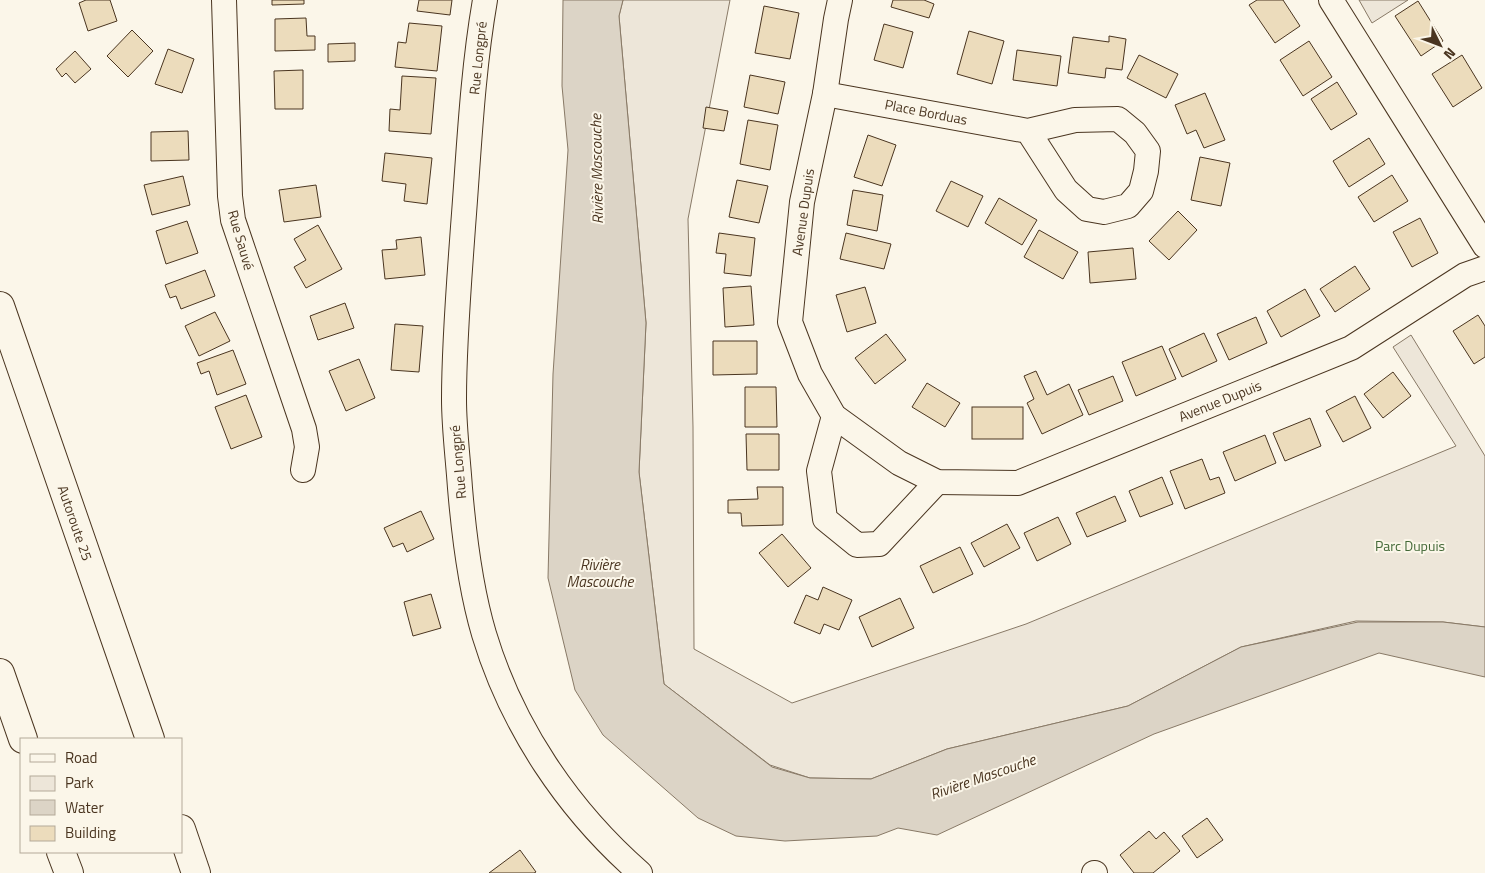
<svg xmlns="http://www.w3.org/2000/svg" width="1485" height="873" font-family="'Titillium Web',sans-serif">
  <style>
    .green { fill: #ede6d9; stroke: #887966 }
    .water { fill: #dcd4c6; stroke: #887966 }
    .building { fill: #ecdcbc; stroke: #4a3520 }
    .lines { fill: none; stroke-linecap: round; stroke-linejoin: round }
    .minor-casing { stroke: #4a3520; stroke-width: 26 }
    .highway-casing { stroke: #4a3520; stroke-width: 30 }
    .minor { stroke: #fbf6e9; stroke-width: 24 }
    .highway { stroke: #fbf6e9; stroke-width: 28 }
    .labels { text-anchor: middle; stroke-width: 4; stroke-linejoin: round; paint-order: stroke }
    .street-label { font-size: 14px; fill: #4a3520; stroke: #fbf6e9 }
    .park-label { font-size: 14px; fill: #436837; stroke: #fbf6e9 }
    .water-label { font-size: 15px; font-style: italic; fill: #4a3520; stroke: #fbf6e9 }
  </style>
  <rect width="100%" height="100%" fill="#fbf6e9"/>
  <!-- green -->
  <g class="green">
    <path d="M623 0H730L688 219 693 427 694 649 792 703 1026 624 1456 446 1393 347 1411 335 1485 456V627L1443 622 1356 621 1241 647 1128 706 947 749 871 779 810 778 770 765 664 684 639 472 646 323 619 16Z"/>
    <path d="M1359 0H1408L1372 23Z"/>
  </g>
  <!-- water -->
  <path class="water" d="M563 0H623L619 16 646 323 639 472 664 684 772 767 810 778 871 779 947 749 1128 706 1241 647 1358 622H1443L1485 627V677L1379 653 1154 734 937 835 898 828 877 836 785 841 736 836 698 818 603 735 575 690 548 578 553 374 568 150 562 86Z"/>
  <!-- building -->
  <g class="building">
    <path d="M110 0 117 21 88 31 79 3 86 0Z"/>
    <path d="M272 0H304V4L272 5Z"/>
    <path d="M419 0H452L450 15 417 11Z"/>
    <path d="M893 0H924L934 4 929 18 891 7Z"/>
    <path d="M1257 0H1283L1300 26 1275 43 1249 5Z"/>
    <path d="M1418 1 1443 41 1421 56 1395 16Z"/>
    <path d="M764 6 799 13 790 59 755 53Z"/>
    <path d="M306 18 307 36H315V50L275 51V19Z"/>
    <path d="M409 23 442 26 437 71 395 67 398 42 406 43Z"/>
    <path d="M884 24 913 32 903 68 874 60Z"/>
    <path d="M132 30 153 51 128 77 107 56Z"/>
    <path d="M969 31 1004 41 992 84 957 74Z"/>
    <path d="M1109 36 1126 39 1122 70 1106 68 1105 78 1068 73 1073 37 1109 42Z"/>
    <path d="M1309 41 1332 77 1303 96 1280 60Z"/>
    <path d="M355 43V61L328 62V44Z"/>
    <path d="M168 49 194 59 182 93 155 84Z"/>
    <path d="M1017 50 1061 56 1057 86 1013 80Z"/>
    <path d="M75 51 91 69 75 83 66 73 62 77 56 69Z"/>
    <path d="M1139 55 1178 74 1166 98 1127 78Z"/>
    <path d="M1462 55 1482 88 1453 107 1432 74Z"/>
    <path d="M303 70V109H275L274 71Z"/>
    <path d="M750 75 785 82 778 114 744 107Z"/>
    <path d="M402 76 436 78 431 134 389 131 390 109 400 110Z"/>
    <path d="M1337 82 1357 114 1331 130 1311 99Z"/>
    <path d="M1205 93 1225 140 1204 148 1196 130 1187 134 1175 105Z"/>
    <path d="M706 107 728 111 724 131 703 128Z"/>
    <path d="M748 120 778 125 770 170 740 164Z"/>
    <path d="M188 131 189 160 151 161V132Z"/>
    <path d="M868 135 896 145 882 186 854 177Z"/>
    <path d="M1369 138 1385 164 1349 187 1333 161Z"/>
    <path d="M385 153 432 158 427 204 404 201 406 184 382 181Z"/>
    <path d="M1200 157 1230 163 1221 206 1191 200Z"/>
    <path d="M1392 175 1408 201 1374 222 1358 197Z"/>
    <path d="M183 176 190 205 152 215 144 185Z"/>
    <path d="M737 180 768 186 759 223 729 217Z"/>
    <path d="M951 181 983 196 968 227 936 211Z"/>
    <path d="M316 185 321 217 284 222 279 190Z"/>
    <path d="M853 190 883 195 877 231 847 225Z"/>
    <path d="M999 198 1037 220 1022 245 985 223Z"/>
    <path d="M1178 211 1197 230 1169 260 1149 241Z"/>
    <path d="M1420 218 1438 253 1412 267 1393 232Z"/>
    <path d="M187 221 198 253 166 264 156 231Z"/>
    <path d="M318 225 342 269 306 288 294 267 306 260 294 239Z"/>
    <path d="M1039 230 1078 252 1063 279 1024 257Z"/>
    <path d="M719 233 755 238 751 276 724 273 726 254 716 253Z"/>
    <path d="M846 233 891 244 884 269 840 259Z"/>
    <path d="M421 237 425 275 385 279 382 250 397 249 396 240Z"/>
    <path d="M1133 248 1136 279 1090 283 1088 252Z"/>
    <path d="M1355 266 1370 289 1335 312 1320 289Z"/>
    <path d="M205 270 215 296 181 309 176 296 170 298 165 285Z"/>
    <path d="M751 286 754 325 725 327 723 288Z"/>
    <path d="M865 287 876 323 847 332 836 295Z"/>
    <path d="M1305 289 1320 316 1281 337 1267 311Z"/>
    <path d="M345 303 354 328 318 340 310 316Z"/>
    <path d="M215 312 230 341 199 356 185 326Z"/>
    <path d="M1478 315 1485 326V357L1474 364 1453 331Z"/>
    <path d="M1256 317 1267 343 1229 360 1217 334Z"/>
    <path d="M395 324 423 326 419 372 391 370Z"/>
    <path d="M1204 333 1217 361 1182 377 1169 349Z"/>
    <path d="M886 334 906 360 875 384 855 358Z"/>
    <path d="M713 341H757V374L713 375Z"/>
    <path d="M1162 346 1176 379 1136 396 1122 362Z"/>
    <path d="M233 350 246 384 217 395 209 371 201 374 197 363Z"/>
    <path d="M359 359 375 398 346 411 329 371Z"/>
    <path d="M1036 371 1047 395 1069 384 1083 415 1042 434 1027 403 1034 399 1024 376Z"/>
    <path d="M1393 372 1411 396 1383 418 1364 394Z"/>
    <path d="M1113 376 1123 401 1089 415 1078 390Z"/>
    <path d="M927 383 960 403 945 427 912 407Z"/>
    <path d="M745 387H776L777 427H745Z"/>
    <path d="M246 395 262 437 231 449 215 407Z"/>
    <path d="M1355 396 1371 428 1343 442 1326 411Z"/>
    <rect x="972" y="407" width="51" height="32"/>
    <path d="M1310 418 1321 446 1285 461 1273 433Z"/>
    <path d="M746 434H779V470H747Z"/>
    <path d="M1265 435 1276 463 1235 481 1223 452Z"/>
    <path d="M1202 459 1210 480 1219 477 1225 493 1185 509 1170 471Z"/>
    <path d="M1162 477 1173 504 1140 517 1129 491Z"/>
    <path d="M757 487H783V525L742 526 741 513H728V500L758 499Z"/>
    <path d="M1115 496 1126 521 1087 537 1076 513Z"/>
    <path d="M421 511 434 539 407 552 403 543 393 547 384 528Z"/>
    <path d="M1058 517 1071 544 1037 561 1024 533Z"/>
    <path d="M1007 524 1020 548 984 567 971 543Z"/>
    <path d="M782 534 811 568 788 587 759 553Z"/>
    <path d="M960 547 973 574 933 593 920 566Z"/>
    <path d="M823 587 852 600 839 630 824 624 820 634 794 623 806 595 818 600Z"/>
    <path d="M431 594 441 628 413 636 404 602Z"/>
    <path d="M900 598 914 628 872 647 859 617Z"/>
    <path d="M1207 818 1223 840 1197 858 1182 836Z"/>
    <path d="M1149 831 1156 839 1164 832 1180 851 1153 873H1134L1120 855Z"/>
    <path d="M520 850 536 872 534 873H489Z"/>
  </g>
  <g class="lines">
    <!-- minor casing -->
    <g class="minor-casing">
      <g id="minor">
        <path d="M224 0 230 196 233 220 304 429 307 447 303 470"/>
        <path d="M485 0C472 75 469 151 463 227 459 284 454 342 454 399 454 429 458 458 460 488 464 536 470 587 484 634 512 727 568 810 640 873"/>
        <path d="M840 0 836 19 825 94 802 202 790 322 810 374 834 416 899 463 937 482 1018 483 1351 348 1465 275 1485 268"/>
        <path d="M1331 0 1485 246"/>
        <path d="M825 94 1028 131 1075 120 1118 119 1135 133 1148 151 1146 171 1141 191 1128 206 1104 212 1087 209 1066 190 1028 131"/>
        <path d="M834 416 819 471 825 519 857 545 879 544 937 482"/>
        <path d="M1094 873H1095"/>
      </g>
    </g>
    <!-- highway casing -->
    <g class="highway-casing">
      <g id="highway">
        <path d="M0 306 150 739"/>
        <path d="M0 673 23 739"/>
        <path d="M181 829 196 873"/>
        <path d="M61 852 69 873"/>
      </g>
    </g>
    <!-- minor -->
    <use href="#minor" class="minor"/>
    <!-- highway -->
    <use href="#highway" class="highway"/>
  </g>
  <g class="labels">
    <!-- street labels -->
    <g class="street-label">
      <text transform="translate(478 58) rotate(-84)" y="5">Rue Longpré</text>
      <text transform="translate(926 112) rotate(11)" y="5">Place Borduas</text>
      <text transform="translate(803 212) rotate(-82)" y="5">Avenue Dupuis</text>
      <text transform="translate(241 240) rotate(74)" y="5">Rue Sauvé</text>
      <text transform="translate(1220 401) rotate(-22)" y="5">Avenue Dupuis</text>
      <text transform="translate(458 462) rotate(-95)" y="5">Rue Longpré</text>
      <text transform="translate(75 523) rotate(71)" y="5">Autoroute 25</text>
    </g>
    <!-- park labels -->
    <g class="park-label">
      <text x="1410" y="551">Parc Dupuis</text>
    </g>
    <!-- water labels -->
    <g class="water-label">
      <text transform="translate(597 169) rotate(-91)" y="5">Rivière Mascouche</text>
      <text x="600" y="570">Rivière<tspan x="600" dy="17">Mascouche</tspan></text>
      <text transform="translate(983 777) rotate(-19)" y="5">Rivière Mascouche</text>
    </g>
  </g>
  <!-- legend -->
  <rect x="20" y="738" width="162" height="115" fill="#fbf6e9" stroke="#b4a999"/>
  <rect x="30" y="754" width="25" height="8" fill="#fbf6e9" stroke="#b4a999"/>
  <text x="65" y="763" font-size="15" fill="#4a3520">Road</text>
  <rect x="30" y="776" width="25" height="15" fill="#ede6d9" stroke="#b4a999"/>
  <text x="65" y="788" font-size="15" fill="#4a3520">Park</text>
  <rect x="30" y="800" width="25" height="15" fill="#dcd4c6" stroke="#b4a999"/>
  <text x="65" y="813" font-size="15" fill="#4a3520">Water</text>
  <rect x="30" y="826" width="25" height="15" fill="#ecdcbc" stroke="#b4a999"/>
  <text x="65" y="838" font-size="15" fill="#4a3520">Building</text>
  <!-- north arrow -->
  <g transform="translate(1440 45) rotate(132)" stroke="#fbf6e9" stroke-width="4" paint-order="stroke">
  <path d="M0-4L9 19L0 12L-9 19Z" fill="#4a3520"/>
  <text y="-8" font-size="14" font-weight="bold" text-anchor="middle" fill="#4a3520">N</text>
  </g>
</svg>
